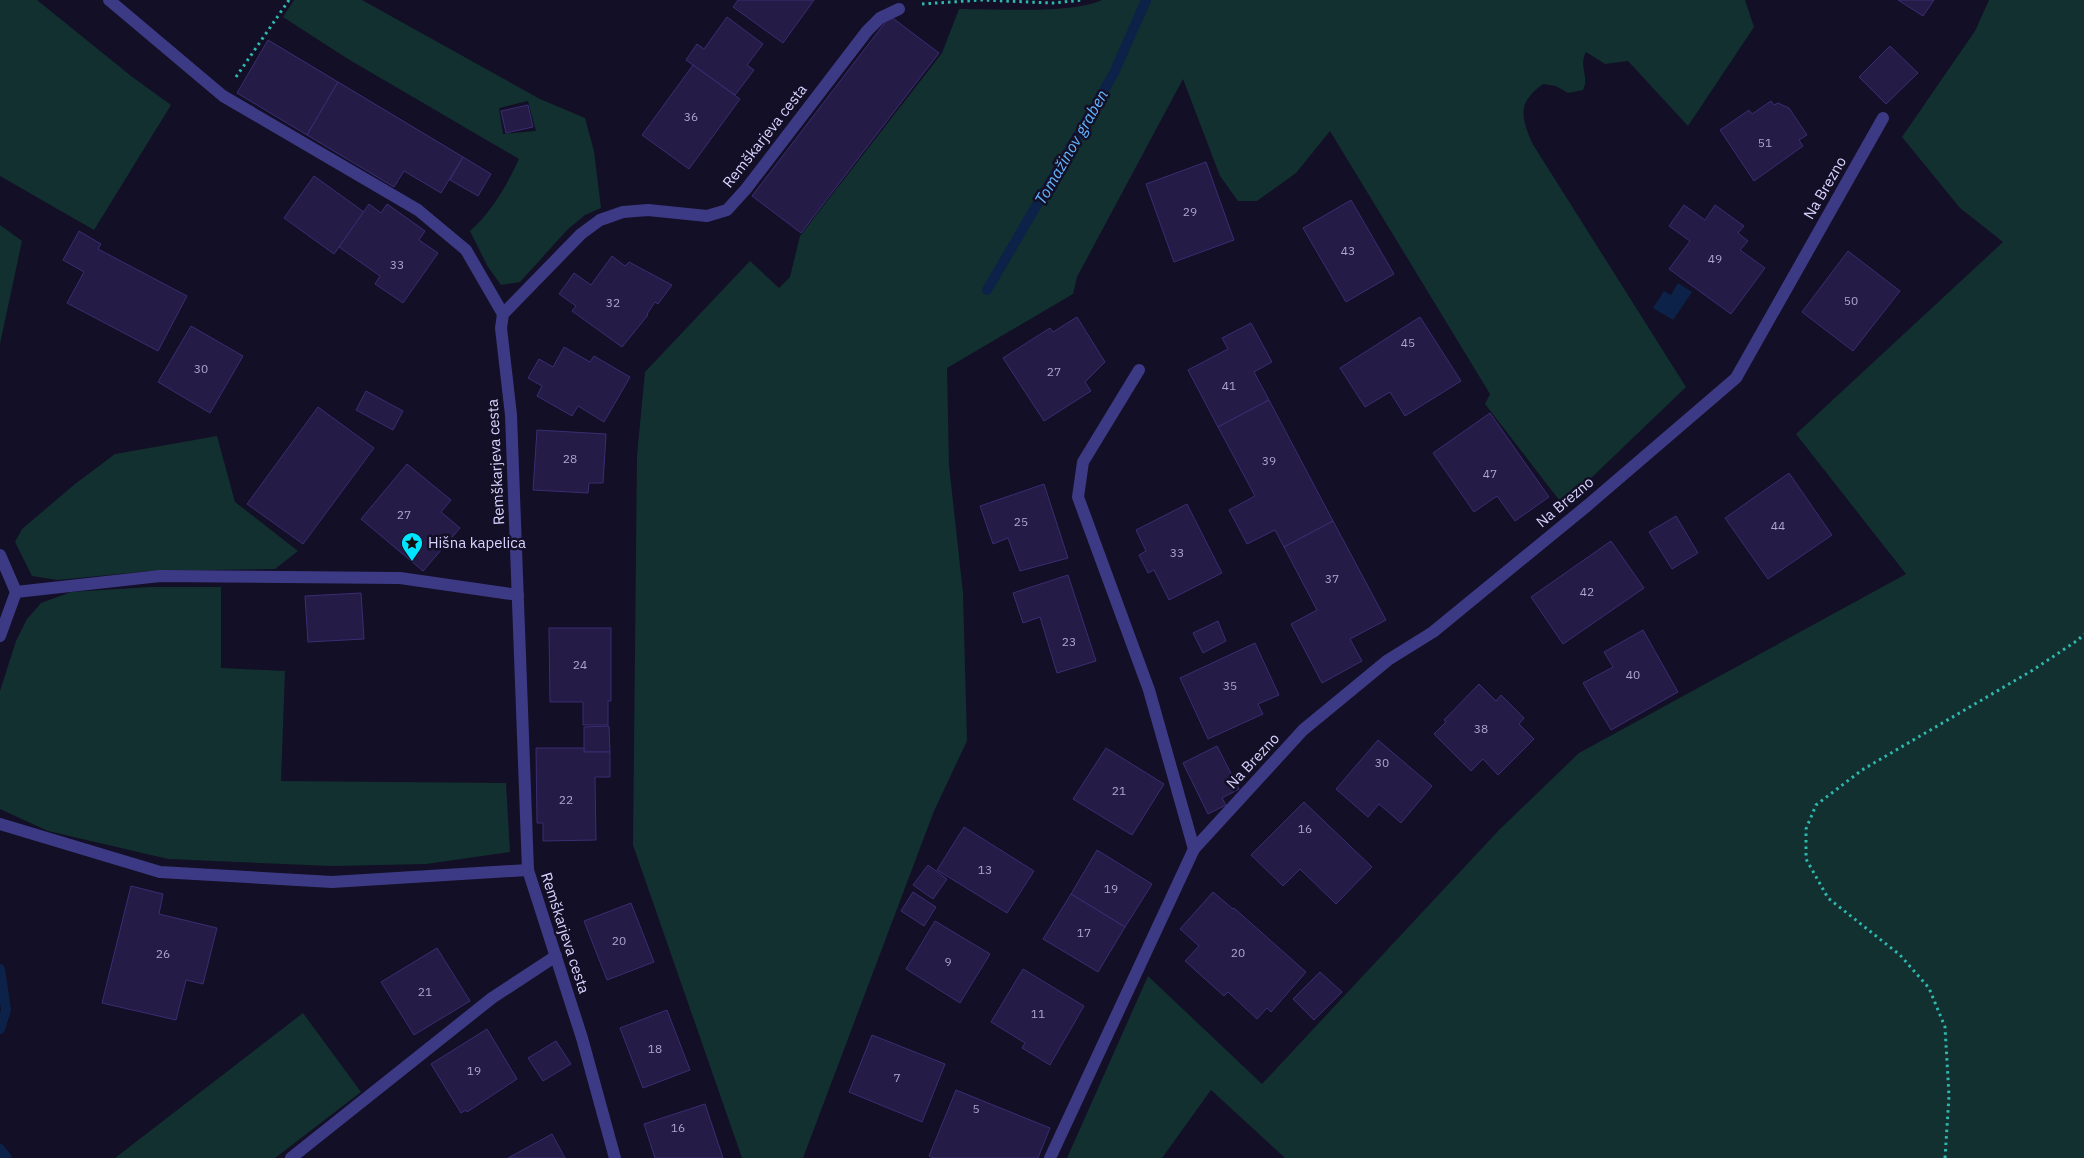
<svg xmlns="http://www.w3.org/2000/svg" width="2084" height="1158" font-family="'IBM Plex Sans',sans-serif">
  <style>
    .green { fill: #12302f; fill-rule: evenodd }
    .water { fill: #0c2248 }
    .lines { fill: none; stroke-linecap: round; stroke-linejoin: round }
    .stream { stroke: #0c2248; stroke-width: 10 }
    .building { fill: #241b47; stroke: #3b2d73 }
    .path { stroke: #2fb8b0; stroke-width: 3; stroke-dasharray: 2.5 4; stroke-linecap: butt }
    .service { stroke: #3d3a85; stroke-width: 12 }
    .minor { stroke: #3d3a85; stroke-width: 12 }
    .labels { text-anchor: middle; stroke-width: 5; stroke-linejoin: round; paint-order: stroke }
    .number-label { font-size: 12px; fill: #aca6d1 }
    .street-label { font-size: 15px; fill: #d9d4ff; stroke: #130f26 }
    .poi-label { font-size: 15px; fill: #d9d4ff; stroke: #130f26; text-anchor: start }
    .water-label { font-size: 16px; font-style: italic; fill: #62b6ff; stroke: #130f26 }
  </style>
  <rect width="100%" height="100%" fill="#130f26"/>
  <!-- green -->
  <g class="green">
    <path d="M0 0H37L131 76 171 105 94 230 0 176Z"/>
    <path d="M294 0H362L540 99 585 118 594 151 601 208 585 215 568 229 520 282 501 285 488 267 470 231C492 212 507 185 519 159L348 59 283 17ZM528 101 536 131 503 134 499 108Z"/>
    <path d="M1102 0H1745L1754 27 1688 126 1628 61 1605 64 1586 52C1578 67 1590 76 1583 90L1568 93 1556 86 1543 84C1517 103 1521 116 1532 143L1686 387 1563 505 1485 404 1490 394 1330 131 1296 173 1257 201H1238L1220 176 1183 79 1077 277 1073 294 947 368 949 465 963 593 967 741 934 811 803 1158H742L633 845 637 455 645 372 750 261 779 288 790 277 800 236 942 53 959 9C995 9 1072 14 1102 0Z"/>
    <path d="M1989 0H2084V1158H1285L1211 1090 1162 1158H1067L1148 976 1262 1084 1499 830 1579 753 1906 574 1796 434 2003 242 1960 208 1902 137 1975 31Z"/>
    <path d="M0 225 22 241 0 344Z"/>
    <path d="M217 436 235 502 298 551 275 569 149 571 58 580 32 576 15 542 22 529 75 484 115 454Z"/>
    <path d="M150 587H221V668L285 671 281 781 506 783 510 852 426 864 332 866 168 859 48 831 0 809V691L16 641 27 619 41 603 71 592Z"/>
    <path d="M303 1013 361 1092 275 1158H115Z"/>
  </g>
  <!-- water -->
  <path class="water" d="M1678 283 1692 292 1673 320 1653 308 1664 291 1671 295Z"/>
  <g class="lines">
    <!-- stream -->
    <g class="stream">
      <path d="M987 290 1114 73 1146 0"/>
      <path d="M0 969 6 1010 0 1029"/>
      <path d="M0 1149 7 1158"/>
    </g>
  </g>
  <!-- building -->
  <g class="building">
    <path d="M738 0H814L783 43 733 7Z"/>
    <path d="M1898 0H1934L1923 16Z"/>
    <path d="M890 16 939 53 801 233 752 196Z"/>
    <path d="M727 17 763 44 747 65 754 70 735 95 686 60 697 44 704 49Z"/>
    <path d="M268 40 338 82 307 135 237 93Z"/>
    <path d="M1890 46 1918 73 1886 104 1859 77Z"/>
    <path d="M693 65 740 99 689 169 642 135Z"/>
    <path d="M338 82 463 157 441 193 404 171 394 187 307 135Z"/>
    <path d="M1771 101 1774 105 1778 103 1789 108 1807 135 1799 140 1803 146 1754 181 1720 130 1749 110 1752 114Z"/>
    <path d="M528 105 533 127 506 133 501 111Z"/>
    <path d="M463 157 491 174 478 196 450 180Z"/>
    <path d="M1206 162 1234 240 1174 262 1146 184Z"/>
    <path d="M314 176 364 212 334 254 284 218Z"/>
    <path d="M1351 200 1394 274 1346 302 1303 228Z"/>
    <path d="M369 204 381 213 387 204 425 231 419 240 438 253 403 303 375 284 380 276 339 247Z"/>
    <path d="M1684 205 1705 220 1715 205 1744 226 1738 233 1748 241 1740 250 1765 268 1731 314 1669 269 1690 241 1669 226Z"/>
    <path d="M79 231 101 244 98 249 187 296 158 351 67 303 84 272 63 260Z"/>
    <path d="M1848 251 1900 291 1853 351 1802 312Z"/>
    <path d="M612 256 625 266 629 262 672 285 658 304 655 302 647 314 648 315 622 347 572 311 576 306 559 294 574 273 591 285Z"/>
    <path d="M1077 317 1105 362 1085 382 1091 391 1044 421 1003 358 1050 328 1053 332Z"/>
    <path d="M1420 317 1461 381 1405 416 1390 392 1365 407 1340 368Z"/>
    <path d="M1251 323 1272 362 1254 372 1269 400 1218 427 1188 370 1228 349 1222 338Z"/>
    <path d="M191 326 243 356 210 413 158 382Z"/>
    <path d="M564 347 590 362 594 356 630 377 604 422 578 406 572 416 537 396 542 386 528 378 539 359 553 367Z"/>
    <path d="M366 391 403 411 393 430 356 410Z"/>
    <path d="M1269 400 1333 521 1284 547 1275 530 1247 544 1229 510 1255 496 1218 427Z"/>
    <path d="M318 407 374 448 303 544 247 504Z"/>
    <path d="M1490 413 1549 497 1515 521 1497 496 1474 512 1433 453Z"/>
    <path d="M537 430 606 434 603 483H589L588 493 533 490Z"/>
    <path d="M407 464 451 500 441 512 460 528 423 571 361 519Z"/>
    <path d="M1789 473 1832 535 1768 579 1725 518Z"/>
    <path d="M1044 484 1068 558 1020 571 1008 538 993 544 980 506Z"/>
    <path d="M1187 504 1222 573 1169 600 1154 570 1148 573 1139 555 1146 551 1136 530Z"/>
    <path d="M1676 516 1698 553 1672 569 1649 532Z"/>
    <path d="M1333 521 1386 620 1350 639 1362 661 1322 683 1291 624 1317 610 1284 547Z"/>
    <path d="M1611 541 1644 588 1563 644 1531 597Z"/>
    <path d="M1068 575 1096 661 1057 673 1040 617 1023 623 1013 593Z"/>
    <path d="M361 593 364 639 308 642 305 596Z"/>
    <path d="M1218 621 1226 641 1203 653 1193 633Z"/>
    <path d="M549 628H611V701H608V725H583V702H550Z"/>
    <path d="M1643 630 1678 692 1611 730 1583 683 1613 667 1604 652Z"/>
    <path d="M1255 643 1279 695 1258 704 1263 714 1208 739 1180 678Z"/>
    <path d="M1479 684 1496 701 1501 695 1524 718 1519 724 1534 739 1498 775 1483 759 1471 771 1434 734 1446 722 1444 720Z"/>
    <path d="M609 726 610 752H584V727Z"/>
    <path d="M1378 740 1432 786 1401 823 1379 804 1368 817 1336 789Z"/>
    <path d="M1217 746 1239 789 1222 798 1226 805 1208 814 1183 763Z"/>
    <path d="M536 748H584V752H610V777H595L596 840 543 841V823H537Z"/>
    <path d="M1106 748 1164 784 1132 835 1073 799Z"/>
    <path d="M1304 802 1372 867 1336 904 1300 869 1283 886 1251 855Z"/>
    <path d="M964 827 1034 871 1007 913 937 870Z"/>
    <path d="M1097 850 1152 884 1125 927 1071 894Z"/>
    <path d="M928 865 947 879 933 899 913 885Z"/>
    <path d="M131 886 163 894 159 914 217 928 203 984 186 980 176 1020 102 1003Z"/>
    <path d="M913 892 936 907 924 926 901 911Z"/>
    <path d="M1213 892 1233 909 1234 908 1306 972 1271 1012 1267 1008 1257 1019 1228 992 1224 996 1185 961 1199 946 1180 929Z"/>
    <path d="M1071 894 1125 927 1098 972 1043 939Z"/>
    <path d="M631 903 654 962 607 980 584 921Z"/>
    <path d="M935 921 990 954 960 1003 906 969Z"/>
    <path d="M437 948 470 1001 414 1035 381 982Z"/>
    <path d="M1023 969 1084 1006 1050 1065 1022 1048 1025 1043 991 1022Z"/>
    <path d="M1320 972 1342 992 1314 1020 1293 999Z"/>
    <path d="M667 1010 690 1070 643 1088 620 1028Z"/>
    <path d="M487 1029 517 1079 467 1112 466 1110 461 1113 431 1064Z"/>
    <path d="M872 1035 945 1064 922 1122 849 1092Z"/>
    <path d="M556 1041 571 1064 543 1081 528 1058Z"/>
    <path d="M956 1090 1050 1128 1038 1158H934L929 1156Z"/>
    <path d="M705 1104 723 1158H655L644 1124Z"/>
    <path d="M552 1134 565 1158H508Z"/>
  </g>
  <g class="lines">
    <!-- path -->
    <g class="path">
      <path d="M922 4 981 0 1053 3 1083 0"/>
      <path d="M236 77 289 0"/>
      <path d="M1945 1158 1949 1096 1945 1027 1929 988 1900 955 1828 898 1806 859V829L1816 805 1862 770 2033 670 2078 640 2084 634"/>
    </g>
    <!-- service -->
    <g class="service">
      <path d="M109 0 223 96 418 210 466 250 503 314"/>
      <path d="M291 1158 492 998 556 956"/>
    </g>
    <!-- minor -->
    <g class="minor">
      <path d="M1139 370 1083 462 1078 497 1149 690 1194 849"/>
      <path d="M0 555 16 592 0 636"/>
      <path d="M16 592 160 576 400 578 518 595"/>
      <path d="M0 824 160 872 332 882 528 870"/>
      <path d="M615 1158 582 1038 528 870 511 415 501 328 503 314 581 234 600 220 623 212 648 210 707 216 727 210 746 189 867 31 880 18 899 9"/>
      <path d="M1050 1158 1194 849 1303 730 1388 660 1433 632 1588 505 1736 378 1883 118"/>
    </g>
  </g>
  <!-- icons -->
  <defs>
    <g id="sight-pin" transform="scale(1.125)"><path d="M0 17L-7.5 6A9.5 9.5 0 1 1 7.5 6Z" fill="#00e5ff" stroke="#130f26"/><path d="M0-6L1.8-2.2L6-1.7L2.9 1.2L3.7 5.4L0 3.3L-3.7 5.4L-2.9 1.2L-6-1.7L-1.8-2.2Z" fill="#111"/></g>
  </defs>
  <g fill-rule="evenodd">
    <use href="#sight-pin" x="412" y="543"/>
  </g>
  <g class="labels">
    <!-- number labels -->
    <g class="number-label">
      <text x="691" y="121">36</text>
      <text x="1765" y="147">51</text>
      <text x="1190" y="216">29</text>
      <text x="1348" y="255">43</text>
      <text x="1715" y="263">49</text>
      <text x="397" y="269">33</text>
      <text x="1851" y="305">50</text>
      <text x="613" y="307">32</text>
      <text x="1408" y="347">45</text>
      <text x="201" y="373">30</text>
      <text x="1054" y="376">27</text>
      <text x="1229" y="390">41</text>
      <text x="570" y="463">28</text>
      <text x="1269" y="465">39</text>
      <text x="1490" y="478">47</text>
      <text x="404" y="519">27</text>
      <text x="1021" y="526">25</text>
      <text x="1778" y="530">44</text>
      <text x="1177" y="557">33</text>
      <text x="1332" y="583">37</text>
      <text x="1587" y="596">42</text>
      <text x="1069" y="646">23</text>
      <text x="580" y="669">24</text>
      <text x="1633" y="679">40</text>
      <text x="1230" y="690">35</text>
      <text x="1481" y="733">38</text>
      <text x="1382" y="767">30</text>
      <text x="1119" y="795">21</text>
      <text x="566" y="804">22</text>
      <text x="1305" y="833">16</text>
      <text x="985" y="874">13</text>
      <text x="1111" y="893">19</text>
      <text x="1084" y="937">17</text>
      <text x="619" y="945">20</text>
      <text x="1238" y="957">20</text>
      <text x="163" y="958">26</text>
      <text x="948" y="966">9</text>
      <text x="425" y="996">21</text>
      <text x="1038" y="1018">11</text>
      <text x="655" y="1053">18</text>
      <text x="474" y="1075">19</text>
      <text x="897" y="1082">7</text>
      <text x="976" y="1113">5</text>
      <text x="678" y="1132">16</text>
    </g>
    <!-- street labels -->
    <g class="street-label">
      <text transform="translate(765 136) rotate(-52)" y="5">Remškarjeva cesta</text>
      <text transform="translate(1825 188) rotate(-60)" y="5">Na Brezno</text>
      <text transform="translate(496 462) rotate(-93)" y="5">Remškarjeva cesta</text>
      <text transform="translate(1565 502) rotate(-40)" y="5">Na Brezno</text>
      <text transform="translate(1253 761) rotate(-47)" y="5">Na Brezno</text>
      <text transform="translate(565 933) rotate(72)" y="5">Remškarjeva cesta</text>
    </g>
    <!-- poi labels -->
    <g class="poi-label">
      <text x="428" y="548">Hišna kapelica</text>
    </g>
    <!-- water labels -->
    <g class="water-label">
      <text transform="translate(1071 147) rotate(-60)" y="6">Tomažinov graben</text>
    </g>
  </g>
</svg>
